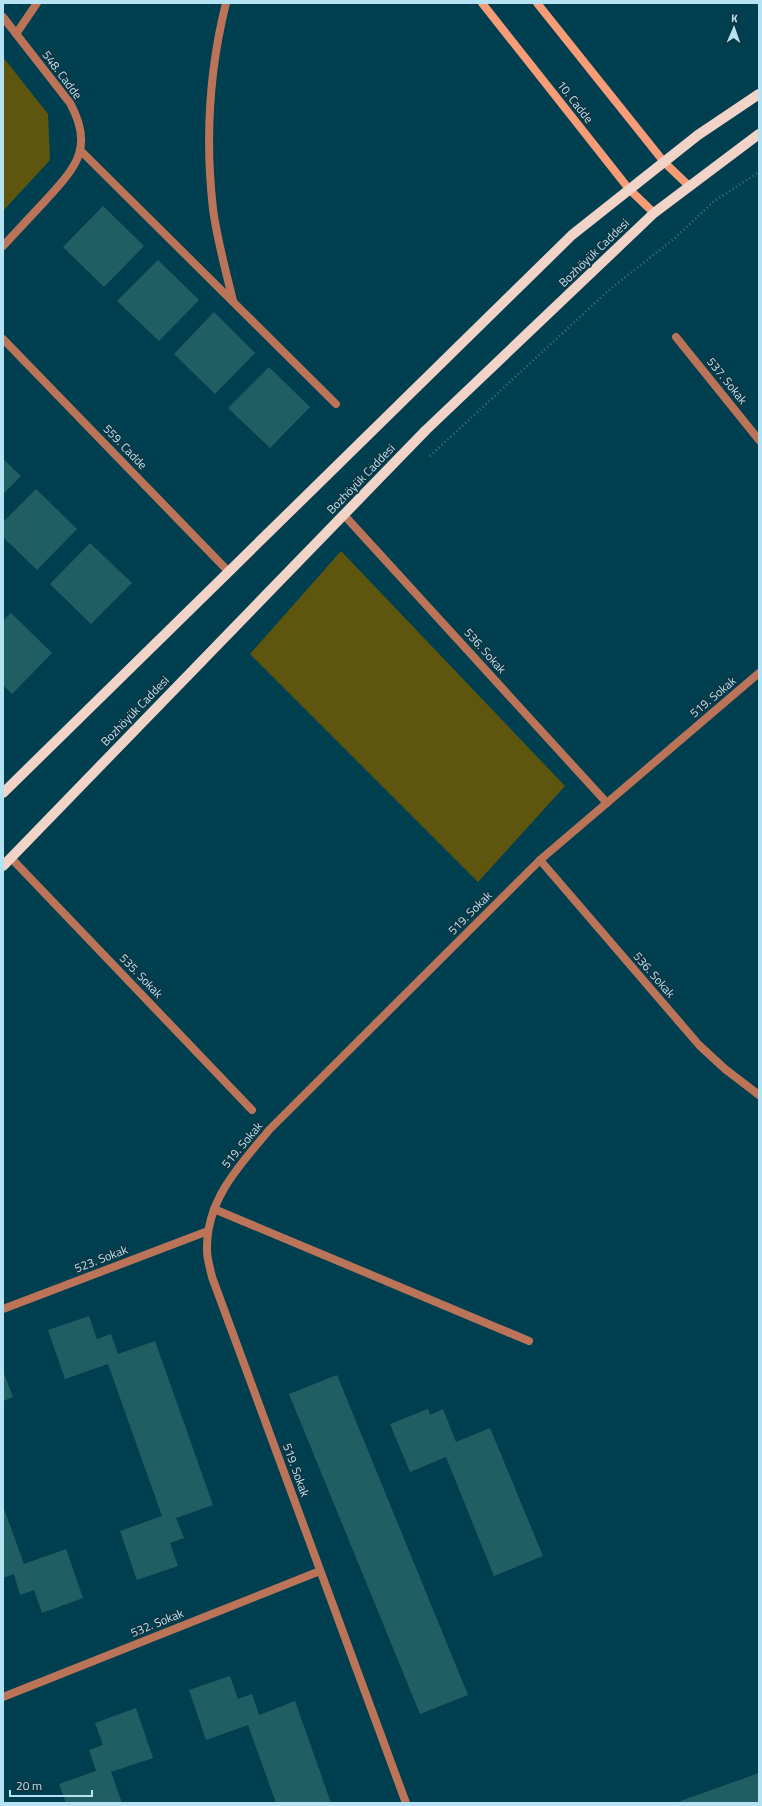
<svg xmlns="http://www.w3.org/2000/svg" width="762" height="1806" font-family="'Titillium Web',sans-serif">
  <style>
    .green { fill: #5e560f }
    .building { fill: #1f5f64 }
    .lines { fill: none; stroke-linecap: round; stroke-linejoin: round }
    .path { stroke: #3c7586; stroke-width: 2.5; stroke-dasharray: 1 3; stroke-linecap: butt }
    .minor { stroke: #bc7458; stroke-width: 8 }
    .tertiary { stroke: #bc7458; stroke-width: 8 }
    .secondary { stroke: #f89c78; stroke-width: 8 }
    .primary { stroke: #f1d3c7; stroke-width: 10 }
    .labels { text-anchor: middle; stroke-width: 3; stroke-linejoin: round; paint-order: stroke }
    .street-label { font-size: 12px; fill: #b5e3f4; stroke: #12333e }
  </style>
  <rect width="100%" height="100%" fill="#003f50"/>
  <!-- green -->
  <g class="green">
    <path d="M3 57 48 114 50 160 3 211Z"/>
    <path d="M341 551 565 786 478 882 250 654Z"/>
  </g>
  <!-- building -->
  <g class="building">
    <path d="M103 206 144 246 104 287 63 247Z"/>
    <path d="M158 260 199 300 159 341 117 301Z"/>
    <path d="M214 312 255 353 215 394 174 354Z"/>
    <path d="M269 367 310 407 270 448 228 408Z"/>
    <path d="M3 459 21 476 3 494Z"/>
    <path d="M36 489 77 529 37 570 3 537V522Z"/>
    <path d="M90 543 132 583 91 624 50 584Z"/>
    <path d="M11 613 52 653 12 694 3 685V621Z"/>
    <path d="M89 1316 97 1339 111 1334 118 1354 155 1341 213 1505 176 1518 184 1538 170 1543 178 1566 137 1580 120 1531 162 1516 108 1364 65 1379 48 1330Z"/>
    <path d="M3 1371 13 1397 3 1401Z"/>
    <path d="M337 1375 468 1695 420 1714 289 1394Z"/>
    <path d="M428 1409 430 1415 443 1409 456 1442 490 1428 543 1556 494 1576 446 1457 410 1472 390 1424Z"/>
    <path d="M3 1506 24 1564 66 1549 83 1598 42 1613 34 1590 20 1595 14 1574 3 1578Z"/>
    <path d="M230 1676 238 1699 252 1694 259 1715 295 1701 331 1803H276L248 1725 206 1740 189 1690Z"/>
    <path d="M136 1708 153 1758 111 1772 122 1803H66L59 1784 96 1771 89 1750 103 1745 95 1723Z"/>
    <path d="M759 1773V1803H675Z"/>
  </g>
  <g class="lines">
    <!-- path -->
    <path class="path" d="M430 456 609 290 675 238 713 202 759 172"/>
    <!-- minor -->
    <g class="minor">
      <path d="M226 3C209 71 205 139 213 209 217 240 226 271 233 301"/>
      <path d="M16 34 37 3"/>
      <path d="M80 150 336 404"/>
      <path d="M676 337 759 440"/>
      <path d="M344 515 607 803"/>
      <path d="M11 858 252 1110"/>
      <path d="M540 860 699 1045 725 1069 759 1095"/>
      <path d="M214 1209 529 1341"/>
      <path d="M3 1309 208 1231"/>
      <path d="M3 1697 320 1571"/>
      <path d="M406 1803 212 1277C210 1268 207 1259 207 1250 206 1199 240 1165 270 1129L540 860 759 673"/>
    </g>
    <!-- tertiary -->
    <g class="tertiary">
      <path d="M3 17 70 103C95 148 75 168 45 201 31 216 17 231 3 246"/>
      <path d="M3 339 229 572"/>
    </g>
    <!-- secondary -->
    <g class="secondary">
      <path d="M482 3 629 189 654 213"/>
      <path d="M537 3 664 162 689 186"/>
    </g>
    <!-- primary -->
    <g class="primary">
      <path d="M3 793 572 235 698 135 759 94"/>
      <path d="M3 866 426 430 654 213 759 134"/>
    </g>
  </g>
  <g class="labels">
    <!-- street labels -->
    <g class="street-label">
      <text transform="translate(62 75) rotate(53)" y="4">548. Cadde</text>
      <text transform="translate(575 102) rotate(52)" y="4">10. Cadde</text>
      <text transform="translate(594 253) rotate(-44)" y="4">Bozhöyük Caddesi</text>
      <text transform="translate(727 381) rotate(51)" y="4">537. Sokak</text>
      <text transform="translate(125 447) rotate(46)" y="4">559. Cadde</text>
      <text transform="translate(361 479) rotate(-46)" y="4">Bozhöyük Caddesi</text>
      <text transform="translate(485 651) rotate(48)" y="4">536. Sokak</text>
      <text transform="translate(713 697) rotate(-40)" y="4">519. Sokak</text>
      <text transform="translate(135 711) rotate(-46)" y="4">Bozhöyük Caddesi</text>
      <text transform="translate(470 913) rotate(-45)" y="4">519. Sokak</text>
      <text transform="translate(654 975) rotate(49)" y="4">536. Sokak</text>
      <text transform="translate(141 976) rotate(46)" y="4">535. Sokak</text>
      <text transform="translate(242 1145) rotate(-50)" y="4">519. Sokak</text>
      <text transform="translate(101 1259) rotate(-21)" y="4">523. Sokak</text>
      <text transform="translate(296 1470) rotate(70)" y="4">519. Sokak</text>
      <text transform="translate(157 1623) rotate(-22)" y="4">532. Sokak</text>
    </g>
  </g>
  <!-- border -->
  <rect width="762" height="1806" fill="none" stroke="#b5e3f4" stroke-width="8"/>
  <!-- north arrow -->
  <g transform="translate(734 28) rotate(2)" stroke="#12333e" stroke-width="3" paint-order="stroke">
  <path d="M0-3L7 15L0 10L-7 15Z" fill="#b5e3f4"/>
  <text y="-6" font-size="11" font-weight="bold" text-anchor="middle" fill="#b5e3f4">K</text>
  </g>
  <!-- scale -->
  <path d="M10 1790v6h82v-6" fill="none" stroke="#b5e3f4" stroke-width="2"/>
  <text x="16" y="1790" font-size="12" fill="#b5e3f4" stroke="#12333e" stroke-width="3" paint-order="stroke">20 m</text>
</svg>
